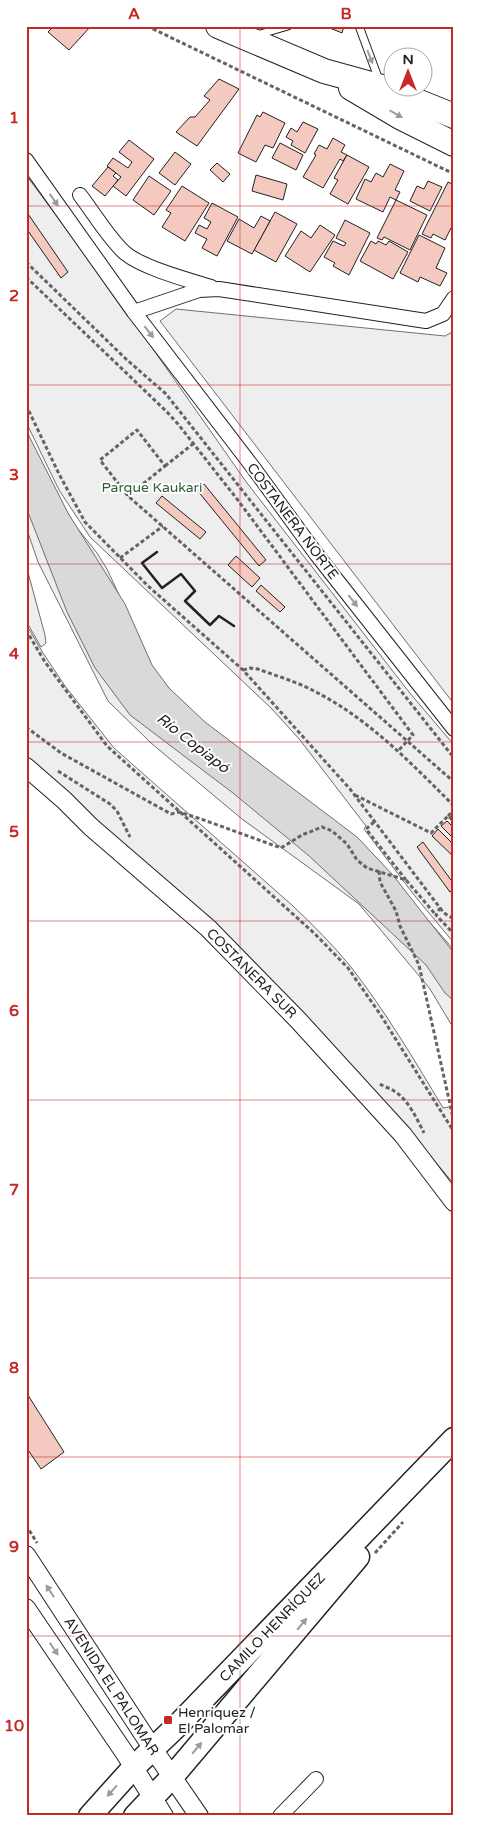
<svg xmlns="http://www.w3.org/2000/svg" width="480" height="1842" font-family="'Varela Round',sans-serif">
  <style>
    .green { fill: #eee; stroke: #6f6f6f }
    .water { fill: #d9d9d9; stroke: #6f6f6f }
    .building { fill: #f3c9c0; stroke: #222 }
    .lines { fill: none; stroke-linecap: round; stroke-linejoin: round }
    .service-casing { stroke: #222; stroke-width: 9 }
    .minor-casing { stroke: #222; stroke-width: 16 }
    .tertiary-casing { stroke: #222; stroke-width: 20 }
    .primary-casing { stroke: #222; stroke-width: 25 }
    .trunk-casing { stroke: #222; stroke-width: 26 }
    .path { stroke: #646464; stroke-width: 3; stroke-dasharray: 4 2.5; stroke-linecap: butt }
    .service { stroke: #fff; stroke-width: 7 }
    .minor { stroke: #fff; stroke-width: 14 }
    .tertiary { stroke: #fff; stroke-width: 18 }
    .primary { stroke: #fff; stroke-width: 22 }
    .trunk { stroke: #fff; stroke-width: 24 }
    .wall { stroke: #222; stroke-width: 2.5 }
    .oneway { fill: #9c9c9c }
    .grid { fill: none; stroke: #c62828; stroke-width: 1; stroke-opacity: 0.55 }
    .poi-dot { fill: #c62828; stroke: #fff; stroke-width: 2 }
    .labels { text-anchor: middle; stroke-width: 4; stroke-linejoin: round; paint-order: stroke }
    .park-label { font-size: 14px; fill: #2f5e38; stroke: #fff }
    .street-label { font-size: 14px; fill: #222; stroke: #fff }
    .poi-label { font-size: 14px; fill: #222; stroke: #fff; text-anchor: start }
    .water-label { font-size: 15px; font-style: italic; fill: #222; stroke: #fff }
    .neatline { fill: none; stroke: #c62828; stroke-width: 2 }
    .grid-label { font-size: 16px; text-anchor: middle; font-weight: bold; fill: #c62828 }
  </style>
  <rect width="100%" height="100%" fill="#fff"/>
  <!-- green -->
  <g class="green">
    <path d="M26 175 101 275 247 483 409 692 454 745V943L414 895 364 829 366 826 300 740 272 709 90 537 59 490 26 422Z"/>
    <path d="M176 309 445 336 454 331V704L160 321Z"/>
    <path d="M26 439 74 524 97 553 107 569 126 610 147 663 205 729 413 903 454 950V1029L430 989 359 904 242 819 151 743 108 701 38 562 26 527Z"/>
    <path d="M26 565 45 635 46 643 41 647 26 621Z"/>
    <path d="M26 624 43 653 65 686 114 748 293 906C313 925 333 945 351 967 385 1011 414 1059 443 1108L454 1106V1184L382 1099 26 760Z"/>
  </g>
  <!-- water -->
  <path class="water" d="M26 430 68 513 125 604 152 665 169 688 205 722 357 837 392 874 454 953V1001L445 993 426 965 308 855 233 793 130 715 95 668 67 612 26 507Z"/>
  <!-- building -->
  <g class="building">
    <path d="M54 26H91L69 50 48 32Z"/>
    <path d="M325 26H344L342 33Z"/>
    <path d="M219 79 239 89 197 146 176 132 190 117H195L210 100 204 96Z"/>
    <path d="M263 112 285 123 273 148 265 145 256 162 238 153 257 115 260 117Z"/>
    <path d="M303 122 318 129 305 153 291 145 293 141 286 137 291 128 297 132Z"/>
    <path d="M333 138 345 145 341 152 347 155 343 161 340 159 323 188 303 177 316 155 314 154 319 145 327 149Z"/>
    <path d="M129 140 154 159 126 196 113 186 121 177 107 166 113 158 128 168 132 162 119 152Z"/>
    <path d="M280 143 303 155 296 170 272 158Z"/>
    <path d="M175 152 191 164 175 185 159 173Z"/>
    <path d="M347 155 369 167 348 204 330 194 338 180 334 178Z"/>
    <path d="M217 163 230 174 223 182 210 170Z"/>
    <path d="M390 164 404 171 395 190 400 192 396 200 390 197 383 212 356 199 365 179 371 182 376 173 383 177Z"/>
    <path d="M108 167 116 173 113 176 118 180 105 196 92 186Z"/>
    <path d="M256 175 287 184 283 200 252 191Z"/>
    <path d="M149 176 171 191 154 215 133 200Z"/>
    <path d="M428 181 442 187 430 211 410 201 417 186 424 189Z"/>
    <path d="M448 182 454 185V229L451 228 445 240 433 234 431 238 422 234Z"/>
    <path d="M182 186 209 203 185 241 162 227 171 213 166 210Z"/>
    <path d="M396 200 427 215 410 250 384 237 382 240 377 238Z"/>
    <path d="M212 203 238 217 217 256 202 248 207 239 195 233 199 225 207 229 211 222 204 218Z"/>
    <path d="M26 211 68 272 61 278 26 228Z"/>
    <path d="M275 212 297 224 276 262 254 250Z"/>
    <path d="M261 216 270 221 252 254 227 241 239 219 254 228Z"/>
    <path d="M345 220 370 233 349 275 333 266 335 263 324 257 333 241 344 246 346 243 336 238Z"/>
    <path d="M320 225 335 235 310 272 285 256 301 231 311 238Z"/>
    <path d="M419 235 445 248 436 268 447 273 440 286 420 277 418 282 400 273Z"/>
    <path d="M371 241 376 244 378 241 386 245 389 241 408 252 393 279 360 261Z"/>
    <path d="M204 484 266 560 259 566 197 490Z"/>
    <path d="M162 496 206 532 200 539 156 503Z"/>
    <path d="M236 556 260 578 252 587 228 565Z"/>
    <path d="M261 585 285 607 280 612 256 591Z"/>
    <path d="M447 821 454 828V839L441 826Z"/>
    <path d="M438 829 454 845V857L432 836Z"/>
    <path d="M423 842 454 884V889L450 892 417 847Z"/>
    <path d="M26 1392 64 1452 41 1469 26 1447Z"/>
  </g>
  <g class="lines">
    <!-- service casing -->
    <g class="service-casing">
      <g id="service">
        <path d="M359 26 379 80"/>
        <path d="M257 35 288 26"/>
      </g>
    </g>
    <!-- minor casing -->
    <g class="minor-casing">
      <g id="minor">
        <path d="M26 160 134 312 252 466 317 555 454 729"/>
        <path d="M80 195C93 212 110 240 125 253 143 268 188 280 211 287"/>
        <path d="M134 312 199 290 219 289 426 321 443 314 454 298"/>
        <path d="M280 1816 316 1779"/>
      </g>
    </g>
    <!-- tertiary casing -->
    <g class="tertiary-casing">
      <g id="tertiary">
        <path d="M26 767 64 800 91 827 208 928 298 1020 403 1135 454 1202"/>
        <path d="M26 1555 153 1749 199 1816"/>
        <path d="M26 1608 126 1755 164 1816"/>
      </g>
    </g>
    <!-- primary casing -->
    <g class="primary-casing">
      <g id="primary">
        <path d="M90 1816 134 1767 178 1725 454 1439"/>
        <path d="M135 1816 172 1777 358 1557"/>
      </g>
    </g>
    <!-- trunk casing -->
    <g class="trunk-casing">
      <g id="trunk">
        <path d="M218 26 324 71 382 87 454 116"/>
        <path d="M351 88 400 117 454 144"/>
      </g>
    </g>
    <!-- path -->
    <g class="path">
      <path d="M147 26 454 174"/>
      <path d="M26 262 126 359 166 394 454 758"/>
      <path d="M26 277 166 411 178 424 237 499 413 735 398 751"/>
      <path d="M26 405 59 474 85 522 148 586 243 670 350 789 440 908 436 915 454 934"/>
      <path d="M165 466 193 444"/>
      <path d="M128 496 165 466 137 430 100 460 128 496 454 782"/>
      <path d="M120 558 163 526"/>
      <path d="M26 630 45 662 107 746 315 934 348 968 380 1014 454 1132"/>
      <path d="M243 670 250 668 258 669C276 676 295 681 312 690 367 717 411 763 454 806"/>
      <path d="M26 727 61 753 171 814 179 812 201 819 281 848 302 835 322 827 332 831 347 844 357 860 367 868 406 880 436 915"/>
      <path d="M58 771 110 804 117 811 130 837"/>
      <path d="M355 795 431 833 448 816 454 821"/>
      <path d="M448 816 454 810"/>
      <path d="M374 822 366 829 406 880"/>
      <path d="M379 871 380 882 396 911 400 926 419 965 454 1122"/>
      <path d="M440 908 444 913 454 919"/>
      <path d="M380 1084C384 1087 390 1088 394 1091 408 1099 417 1119 424 1133"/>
      <path d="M26 1525 37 1543"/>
      <path d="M375 1553 403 1522"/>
    </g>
    <!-- service -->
    <use href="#service" class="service"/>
    <!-- minor -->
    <use href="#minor" class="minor"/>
    <!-- tertiary -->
    <use href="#tertiary" class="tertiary"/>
    <!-- primary -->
    <use href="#primary" class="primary"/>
    <!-- trunk -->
    <use href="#trunk" class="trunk"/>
    <!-- wall -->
    <path class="wall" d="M157 552 142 563 162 588 181 574 195 591 185 601 210 625 219 616 234 626"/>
  </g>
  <!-- one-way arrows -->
  <defs><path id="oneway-solid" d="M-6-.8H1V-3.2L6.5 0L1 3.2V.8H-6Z" transform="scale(1.25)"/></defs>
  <g class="oneway">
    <use href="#oneway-solid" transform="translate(370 57) rotate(69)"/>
    <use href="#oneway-solid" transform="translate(396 114) rotate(30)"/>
    <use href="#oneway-solid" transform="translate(54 200) rotate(55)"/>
    <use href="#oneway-solid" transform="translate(149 332) rotate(52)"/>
    <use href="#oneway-solid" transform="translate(353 601) rotate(52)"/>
    <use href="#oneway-solid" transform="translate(50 1591) rotate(-123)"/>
    <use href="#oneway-solid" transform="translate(302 1624) rotate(-50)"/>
    <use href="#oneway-solid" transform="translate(54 1649) rotate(56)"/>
    <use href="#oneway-solid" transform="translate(197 1748) rotate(-50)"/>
    <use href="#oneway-solid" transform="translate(112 1791) rotate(132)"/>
  </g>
  <!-- grid -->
  <path class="grid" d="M240 26V1816M26 206H454M26 385H454M26 564H454M26 742H454M26 921H454M26 1100H454M26 1278H454M26 1457H454M26 1636H454"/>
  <!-- markers -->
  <rect class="poi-dot" x="163" y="1715" width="10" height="10" rx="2.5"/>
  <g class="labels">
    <!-- park labels -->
    <g class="park-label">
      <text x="152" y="492">Parque Kaukari</text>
    </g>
    <!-- street labels -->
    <g class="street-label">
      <text transform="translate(293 521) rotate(53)" y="5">COSTANERA NORTE</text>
      <text transform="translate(252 973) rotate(45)" y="5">COSTANERA SUR</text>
      <text transform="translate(272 1627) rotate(-46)" y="5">CAMILO HENRÍQUEZ</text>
      <text transform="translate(112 1686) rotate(57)" y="5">AVENIDA EL PALOMAR</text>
    </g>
    <!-- poi labels -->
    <g class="poi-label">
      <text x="178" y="1717">Henríquez /<tspan x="178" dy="16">El Palomar</tspan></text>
    </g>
    <!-- water labels -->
    <g class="water-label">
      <text transform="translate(193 743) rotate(38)" y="5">Río Copiapó</text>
    </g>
  </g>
  <!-- border -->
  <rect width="480" height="1842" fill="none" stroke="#ffffff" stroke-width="55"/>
  <!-- north arrow -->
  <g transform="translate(408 72)"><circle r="24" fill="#ffffff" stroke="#a7a7a7"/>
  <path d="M0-4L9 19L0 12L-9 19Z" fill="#c62828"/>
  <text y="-8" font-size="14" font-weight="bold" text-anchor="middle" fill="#222222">N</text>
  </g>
  <rect x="28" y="28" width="424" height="1786" class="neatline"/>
  <g class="grid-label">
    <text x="134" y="19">A</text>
    <text x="346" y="19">B</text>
    <text x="14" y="123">1</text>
    <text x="14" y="301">2</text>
    <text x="14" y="480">3</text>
    <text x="14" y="659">4</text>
    <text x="14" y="837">5</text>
    <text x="14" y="1016">6</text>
    <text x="14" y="1195">7</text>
    <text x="14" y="1373">8</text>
    <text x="14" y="1552">9</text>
    <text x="14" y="1731">10</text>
  </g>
</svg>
